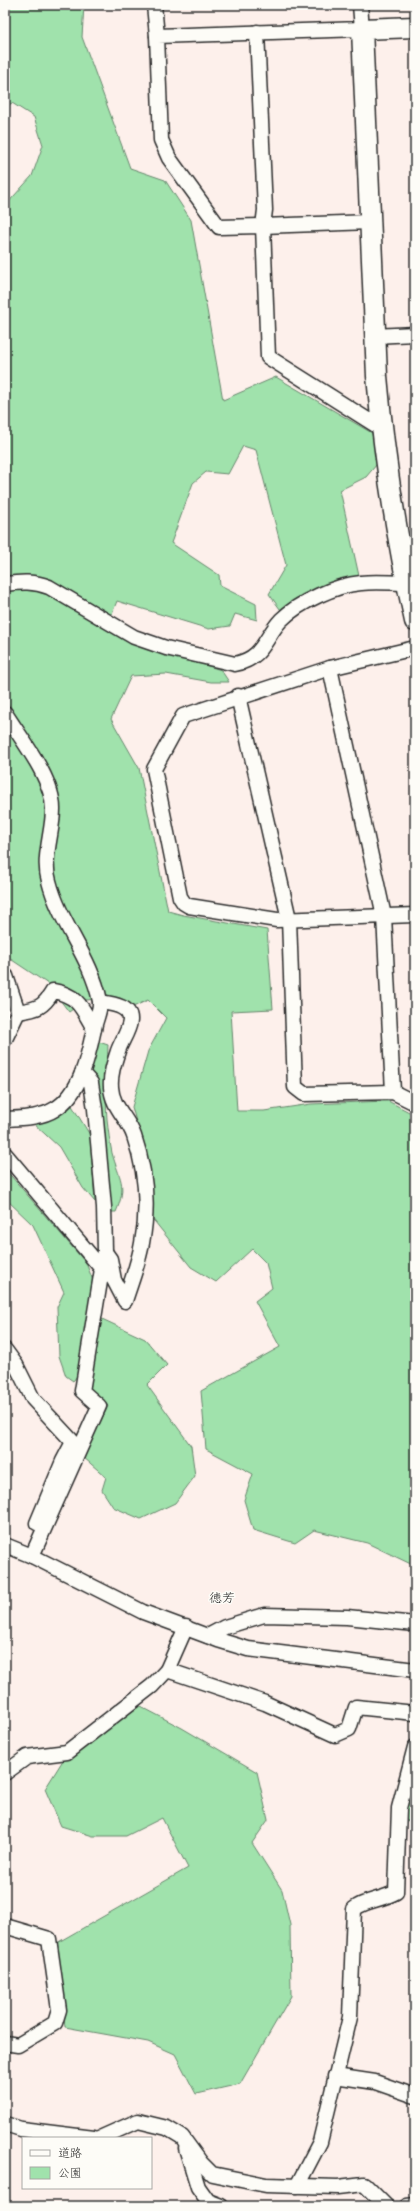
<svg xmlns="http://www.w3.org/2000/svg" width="420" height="2211" font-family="Pangolin,'Klee One',sans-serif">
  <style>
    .green { fill: #a0e2ac; stroke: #66866c }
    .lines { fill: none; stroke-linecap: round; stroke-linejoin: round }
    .street-casing { stroke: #2b2b2b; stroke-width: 17 }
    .secondary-casing { stroke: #2b2b2b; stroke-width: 23 }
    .street { stroke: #fdfcf7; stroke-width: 14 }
    .secondary { stroke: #fdfcf7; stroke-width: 20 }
    .labels { text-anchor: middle; stroke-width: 3; stroke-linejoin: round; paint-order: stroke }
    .quarter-label { font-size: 13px; fill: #2b2b2b; stroke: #fdfcf7 }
  </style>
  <rect width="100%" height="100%" fill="#fdf0eb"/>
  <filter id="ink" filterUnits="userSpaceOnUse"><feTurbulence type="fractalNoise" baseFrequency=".025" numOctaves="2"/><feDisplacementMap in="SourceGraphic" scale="8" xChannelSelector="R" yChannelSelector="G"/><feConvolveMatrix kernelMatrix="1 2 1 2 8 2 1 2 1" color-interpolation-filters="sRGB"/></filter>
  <g filter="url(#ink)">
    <!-- green -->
    <g class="green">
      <path d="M5 5H84L82 37 130 168 165 180 191 220 223 400 276 377 372 433 377 464 366 477 340 490 359 576 329 585 283 613 269 594 286 565 256 450 243 446 228 474 206 472 193 483 171 543 219 575 220 586 256 604 257 620 235 614 230 626 209 629 117 601 107 626 161 651 221 670 229 682H211L166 674 131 676 111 719 139 768 168 911 183 915 267 930 273 1009 231 1011 237 1111H264L311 1104 388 1101 415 1115V1566L367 1543 314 1530 295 1543 253 1530 244 1500 253 1474 206 1449 201 1391 280 1347 255 1301 272 1288 266 1263 252 1249 216 1282 191 1267 151 1217 146 1157 132 1107 148 1051 166 1018 148 1000 133 1007 103 999 85 1000 69 1012 48 984 9 958 5 953V206L32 176 43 145 34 117 12 103 5 107Z"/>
      <path d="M99 1042 108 1045C107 1070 105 1095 107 1119 108 1130 110 1143 112 1153 119 1179 128 1184 116 1212H110L90 1072Z"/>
      <path d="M71 1104 90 1135 95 1202 83 1188 59 1147 33 1123 57 1117Z"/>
      <path d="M5 1169 86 1263 94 1283 78 1375 73 1381 66 1376 59 1356 57 1307 64 1292 33 1225 5 1198Z"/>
      <path d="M102 1319 145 1339 167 1365 147 1385 191 1446 195 1476 175 1503 141 1519 113 1507 102 1490 106 1477 83 1457 108 1406 88 1387Z"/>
      <path d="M140 1706 182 1728 257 1772 268 1820 252 1843 282 1890 290 1925 291 1996 240 2084 196 2094 175 2054 148 2042 65 2027 55 1944 188 1868 162 1818 126 1836H93L61 1826 45 1789 65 1757Z"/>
      <path d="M415 1769V1820L404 1821 405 1809Z"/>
    </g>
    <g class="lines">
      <!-- street casing -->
      <g class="street-casing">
        <g id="street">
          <path d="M154 5 157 36"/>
          <path d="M360 5 362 29 157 36 161 140 169 158 219 227 263 226 268 357 382 429"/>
          <path d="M257 32 265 210 263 226 370 222"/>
          <path d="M374 336 415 334"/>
          <path d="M5 584C21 582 34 581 49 587L134 637 166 648 235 664C264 658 264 638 281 620 299 602 336 585 361 583 375 581 392 583 406 583"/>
          <path d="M415 648 330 668 183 716 154 769 180 897 184 903 189 906 277 920 415 915"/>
          <path d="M330 668 384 916 393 1092"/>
          <path d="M238 696 289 919 295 1087 304 1094 393 1092 415 1103"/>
          <path d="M5 713C21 739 53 778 53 809 53 833 42 858 49 881 60 924 91 957 100 1001 101 1007 97 1017 95 1024 89 1052 82 1093 55 1109 41 1118 21 1118 5 1119"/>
          <path d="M100 1002C107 1003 115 1004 121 1007 141 1016 122 1038 118 1051 114 1063 110 1075 111 1087 112 1107 128 1118 134 1136 146 1171 149 1206 142 1243 139 1262 131 1282 125 1301L114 1280 110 1259 105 1252"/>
          <path d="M18 1012C37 1009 43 1008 53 991 78 995 82 1008 94 1029"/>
          <path d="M5 1039 18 1012 6 976"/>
          <path d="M5 1154 102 1269"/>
          <path d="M5 1350 16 1365 33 1399 73 1442 63 1461 37 1523"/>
          <path d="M5 1545 32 1556 143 1612 218 1640 248 1649 415 1670"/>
          <path d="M32 1556 99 1406 82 1391 105 1251 104 1207 95 1109 91 1083 82 1073"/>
          <path d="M208 1636 225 1627 264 1615 347 1617 415 1624"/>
          <path d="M167 1670 265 1703 335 1735 349 1729 356 1707 415 1713"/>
          <path d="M5 1773 27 1757 67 1752 152 1686 167 1670 186 1627"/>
          <path d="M5 1926 49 1939 59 2010 55 2023 18 2045 5 2043"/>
          <path d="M335 2076 375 2082 415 2096"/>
          <path d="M5 2124 21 2129 94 2138"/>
          <path d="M100 2138 138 2121 167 2128 182 2137 201 2163 212 2174 266 2185 338 2187 364 2184 386 2206"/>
          <path d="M186 2148 198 2187 208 2201 221 2206"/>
          <path d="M297 2186 320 2142 350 2017 354 1909C365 1900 382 1900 396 1892L399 1808 415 1747"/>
          <path d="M407 2206 415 2205"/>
        </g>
      </g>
      <!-- secondary casing -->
      <g class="secondary-casing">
        <path id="secondary" d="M415 27 362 29 377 376C384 458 397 540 415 621"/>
      </g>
      <!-- street -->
      <use href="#street" class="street"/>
      <!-- secondary -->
      <use href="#secondary" class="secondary"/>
    </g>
  </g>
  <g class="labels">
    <!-- quarter labels -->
    <g class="quarter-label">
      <text x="222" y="1602">徳芳</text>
    </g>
  </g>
  <!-- margin -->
  <rect width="420" height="2211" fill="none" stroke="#fdfcf7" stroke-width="20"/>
  <rect x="10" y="10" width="400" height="2191" fill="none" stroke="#2b2b2b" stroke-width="1.5" filter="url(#ink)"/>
  <!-- legend -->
  <rect x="22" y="2137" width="130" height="52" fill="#fdfcf7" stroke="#a9a8a5"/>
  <rect x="30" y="2150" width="20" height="6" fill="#fdfcf7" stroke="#a9a8a5"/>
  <text x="58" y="2157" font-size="12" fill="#2b2b2b">道路</text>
  <rect x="30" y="2167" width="20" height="12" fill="#a0e2ac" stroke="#a9a8a5"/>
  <text x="58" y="2177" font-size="12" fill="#2b2b2b">公園</text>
</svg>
